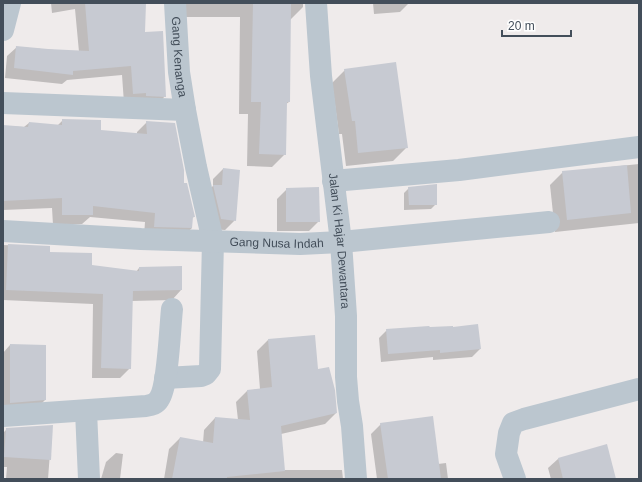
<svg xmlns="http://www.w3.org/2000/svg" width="642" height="482" font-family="Helvetica,sans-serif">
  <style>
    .shadow { fill: #0003 }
    .building { fill: #c7cad2 }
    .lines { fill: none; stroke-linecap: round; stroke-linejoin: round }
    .minor { stroke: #bbc6cf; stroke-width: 22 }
    .labels { text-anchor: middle; stroke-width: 3.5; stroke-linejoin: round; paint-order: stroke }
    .street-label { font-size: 12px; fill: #434e5a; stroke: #fff }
  </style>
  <rect width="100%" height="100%" fill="#efebeb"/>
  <!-- shadow -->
  <g class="shadow">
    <path d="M51 3H145L144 33 165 96 156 106 124 103 122 75 67 80 62 84 5 78 7 56 17 47 79 52 75 9 52 13Z"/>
    <path d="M171 3H303V7L290 20 289 102 286 104 285 154 272 167 247 166 248 114H239L240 17H175Z"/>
    <path d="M373 3H409L400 12 374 14Z"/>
    <path d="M345 70 406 148 393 161 346 166 342 134H339L332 83Z"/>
    <path d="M63 120 100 131 137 134V132L147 122 183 183 194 217 192 218V228L182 237 144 236 145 222 90 217 82 224 53 225 52 208 3 210V126L24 127 29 123 57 126Z"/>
    <path d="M639 164V223L555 232 550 185 563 172Z"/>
    <path d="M223 169 235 220 225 230 211 229 203 195 213 186V179Z"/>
    <path d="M409 188 436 204 431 209 404 210V193Z"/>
    <path d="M287 189 319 221 309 231H277V199Z"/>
    <path d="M3 245 49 247V253L91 266 136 272 139 268 181 290 172 300 131 301 130 368 120 378H92L93 304 3 300Z"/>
    <path d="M387 330 480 349 472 357 433 360V357L381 362 379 338Z"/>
    <path d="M268 340 317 371 336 413 325 424 281 434 284 470H342L343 479H164L169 449 180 438 203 443 204 430 215 418 238 420 236 402 247 391 260 389 257 351Z"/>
    <path d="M10 345 45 400 35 410 3 412V353Z"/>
    <path d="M381 424 438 464 446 463 448 479H377L371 434Z"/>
    <path d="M52 426 48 479H6L7 467H3V433L7 429Z"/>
    <path d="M116 453 123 454 120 479H101L106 462Z"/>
    <path d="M558 459 615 479H551L548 468Z"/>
  </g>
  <!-- building -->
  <g class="building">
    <path d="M85 3H146L145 32 163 31 166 97 146 96V93L133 94 131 66 73 71V75L14 68 16 46 48 49 89 51Z"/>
    <path d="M253 3H291L290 102H287L286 155 259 154 261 102H251Z"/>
    <path d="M396 62 408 148 358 153 355 121H352L344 69Z"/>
    <path d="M62 119 101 120V130L147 134 146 121 175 123 184 170V183H187L195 217H193L192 228 154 227 155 213 93 206V215H62V198L3 201V125L28 127 29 122 62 125Z"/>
    <path d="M627 165 631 213 567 220 562 171Z"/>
    <path d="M223 168 240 170 236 221 221 219 213 185H222Z"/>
    <path d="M437 184V205H409L408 187Z"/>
    <path d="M319 187 320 222H286V188Z"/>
    <path d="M8 244 50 246V252L92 253V265L139 271V267L182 266V290L133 291 131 369 101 368 103 294 6 290Z"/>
    <path d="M478 324 481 349 440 353V350L388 354 386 329 429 326 430 327 453 326V327Z"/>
    <path d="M315 335 318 369 329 367 335 390 337 413 281 426 285 471 227 477V479H172L180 437 213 443 215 417 250 420 247 390 272 387 268 339Z"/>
    <path d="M10 344 46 345V400L10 403Z"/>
    <path d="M433 416 441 479H388L380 423Z"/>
    <path d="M53 425 51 460 4 457 6 428Z"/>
    <path d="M607 444 616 479H563L558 458Z"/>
  </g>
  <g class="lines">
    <!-- minor -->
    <g class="minor">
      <path id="s1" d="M175 3 179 72 185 110"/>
      <path id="s2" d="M316 3 321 76 341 242 346 316V377L348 401 352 426 356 479"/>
      <path d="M3 30 10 3"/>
      <path d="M3 103 185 110 196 167 213 241 210 369 206 374 201 376 165 378"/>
      <path d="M333 181 459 170 639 147"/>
      <path id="s3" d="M3 231 141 239 300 244 341 242 549 222"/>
      <path d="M86 411 89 479"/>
      <path d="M3 416 146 406C152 405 156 404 159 399 168 387 170 327 172 309"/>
      <path d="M515 479 506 454 509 433 513 423 524 419 639 389"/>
    </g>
  </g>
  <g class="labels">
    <!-- street labels -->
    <g class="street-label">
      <text dy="4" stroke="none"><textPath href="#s1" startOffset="54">Gang Kenanga</textPath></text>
      <text dy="4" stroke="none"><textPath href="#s2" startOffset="239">Jalan Ki Hajar Dewantara</textPath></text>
      <text dy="4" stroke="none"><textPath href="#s3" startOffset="274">Gang Nusa Indah</textPath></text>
    </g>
  </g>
  <!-- border -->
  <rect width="642" height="482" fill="none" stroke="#434e5a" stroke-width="8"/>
  <!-- scale -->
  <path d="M502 30v6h69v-6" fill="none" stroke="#434e5a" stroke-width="2"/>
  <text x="508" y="30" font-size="12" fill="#434e5a" stroke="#ffffff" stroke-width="3" paint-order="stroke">20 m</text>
</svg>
